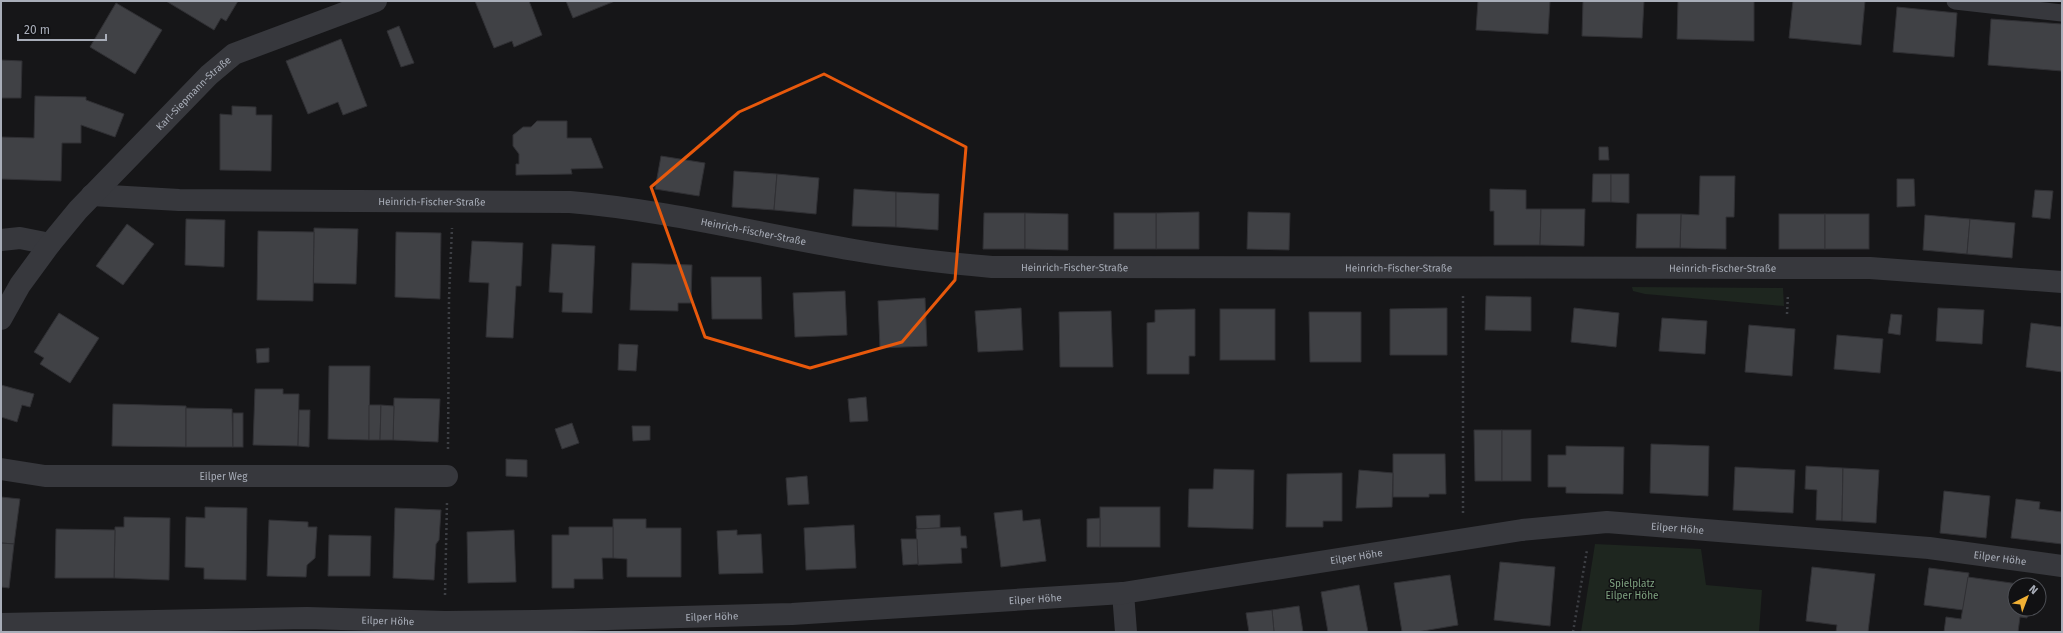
<svg xmlns="http://www.w3.org/2000/svg" width="2063" height="633" font-family="'Fira Sans',sans-serif">
  <style>
    .green { fill: #1e261f }
    .building { fill: #404145; stroke: #303034 }
    .lines { fill: none; stroke-linecap: round; stroke-linejoin: round }
    .path { stroke: #3d3f44; stroke-width: 2.5; stroke-dasharray: 2 3; stroke-linecap: butt }
    .lane { stroke: #37383d; stroke-width: 17 }
    .street { stroke: #37383d; stroke-width: 22 }
    .marked { fill: none; stroke: #e8590c; stroke-width: 3; stroke-linejoin: round }
    .labels { text-anchor: middle; stroke-width: 3; stroke-linejoin: round; paint-order: stroke }
    .street-label { font-size: 10px; fill: #a8adb8; stroke: #111113 }
    .park-label { font-size: 10px; fill: #7fa381; stroke: #111113 }
  </style>
  <rect width="100%" height="100%" fill="#161618"/>
  <!-- green -->
  <g class="green">
    <path d="M1632 287 1783 288 1784 306 1645 294 1633 291Z"/>
    <path d="M1595 544 1701 549 1706 585 1762 590 1759 632H1581Z"/>
  </g>
  <!-- building -->
  <g class="building">
    <path d="M166 1H238L226 21 221 18 214 30Z"/>
    <path d="M475 1H529L542 35 514 47 512 41 494 48Z"/>
    <path d="M566 1H615L573 18Z"/>
    <path d="M1478 1H1550L1548 34 1476 30Z"/>
    <path d="M1583 1H1644L1642 38 1582 36Z"/>
    <path d="M1678 1H1754V41L1677 39Z"/>
    <path d="M1793 1H1865L1861 45 1789 38Z"/>
    <path d="M116 3 162 30 135 74 90 47Z"/>
    <path d="M1897 7 1957 13 1954 57 1893 52Z"/>
    <path d="M1991 19 2062 24V71L1988 65Z"/>
    <path d="M399 26 414 63 401 67 387 31Z"/>
    <path d="M341 39 367 106 343 115 338 102 308 114 286 61Z"/>
    <path d="M1 60 22 61 21 98H1Z"/>
    <path d="M35 96 86 97V100L124 114 115 137 81 125V143H62L61 181 1 179V137L34 138Z"/>
    <path d="M232 106 256 107V115H272L271 171 220 170V114L232 115Z"/>
    <path d="M537 121H567V138H591L603 168 571 169 572 174 516 175V164H519V154L513 146V135L523 127H531Z"/>
    <path d="M1599 147H1608L1609 160H1599Z"/>
    <path d="M661 156 705 163 699 196 655 189Z"/>
    <path d="M734 171 777 174 774 210 732 207Z"/>
    <path d="M777 174 819 178 816 214 774 210Z"/>
    <path d="M1593 174H1611V202H1592Z"/>
    <path d="M1611 174H1629V203L1611 202Z"/>
    <path d="M1700 176H1735L1734 217H1726V249L1680 248 1681 214 1699 215Z"/>
    <path d="M1897 179H1914L1915 206 1897 207Z"/>
    <path d="M854 189 896 192V227L852 226Z"/>
    <path d="M1490 189 1526 190V209H1541L1540 245H1494V211H1490Z"/>
    <path d="M2035 190 2053 191 2050 219 2032 217Z"/>
    <path d="M896 192 939 194 938 230 896 227Z"/>
    <path d="M1541 209H1585L1584 246 1540 245Z"/>
    <path d="M1199 212V249H1156V213Z"/>
    <path d="M1248 212 1290 213 1289 250 1247 249Z"/>
    <path d="M984 213H1025V249H983Z"/>
    <path d="M1025 213 1068 214V250L1025 249Z"/>
    <rect x="1114" y="213" width="42" height="36"/>
    <path d="M1637 214H1681L1680 248H1636Z"/>
    <rect x="1779" y="214" width="46" height="35"/>
    <rect x="1825" y="214" width="44" height="35"/>
    <path d="M1925 215 1970 219 1967 254 1923 250Z"/>
    <path d="M186 219 225 220 224 267 185 265Z"/>
    <path d="M1970 219 2015 223 2012 258 1967 254Z"/>
    <path d="M127 224 154 244 123 285 96 266Z"/>
    <path d="M314 228 358 229 356 284 313 283Z"/>
    <path d="M258 231 314 232 313 301 257 300Z"/>
    <path d="M396 232 441 233 440 299 395 297Z"/>
    <path d="M472 241 523 243 521 286H516L513 338 486 337 489 283 469 282Z"/>
    <path d="M552 244 595 246 592 313 562 312 563 293 549 292Z"/>
    <path d="M632 263 692 265 691 303H678V311L630 310Z"/>
    <path d="M711 277H761L762 319H712Z"/>
    <path d="M845 291 847 335 795 337 793 293Z"/>
    <path d="M1486 296 1531 297V331L1485 330Z"/>
    <path d="M925 298 927 346 880 348 878 301Z"/>
    <path d="M1021 308 1023 350 978 352 975 311Z"/>
    <path d="M1447 308V355H1390V309Z"/>
    <path d="M1574 308 1619 313 1616 347 1571 342Z"/>
    <path d="M1938 308 1984 310 1982 344 1936 341Z"/>
    <path d="M1195 309V356H1189V374H1147V323L1155 322V310Z"/>
    <rect x="1220" y="309" width="55" height="51"/>
    <path d="M1111 311 1113 367H1060L1059 312Z"/>
    <path d="M1309 312H1361V362H1310Z"/>
    <path d="M59 313 99 338 70 383 40 364 44 358 34 352Z"/>
    <path d="M1891 314 1902 315 1900 335 1888 333Z"/>
    <path d="M1662 318 1707 321 1705 354 1659 351Z"/>
    <path d="M2031 323 2062 327V372L2026 367Z"/>
    <path d="M1749 325 1795 329 1792 376 1745 372Z"/>
    <path d="M1837 335 1883 339 1880 373 1834 369Z"/>
    <path d="M619 344 638 345 636 371 618 370Z"/>
    <path d="M269 348V362L257 363 256 349Z"/>
    <path d="M329 366H370L369 440 328 439Z"/>
    <path d="M1 385 34 394 30 407 22 405 17 422 1 417Z"/>
    <path d="M255 389H283V394H299L298 446 253 445Z"/>
    <path d="M866 397 868 421 850 422 848 399Z"/>
    <path d="M394 398 440 399 438 442 393 440Z"/>
    <path d="M113 404 186 406V447L112 446Z"/>
    <path d="M369 405H381L380 440H369Z"/>
    <path d="M381 405 394 406 393 440H380Z"/>
    <path d="M186 408 232 409 233 447H186Z"/>
    <path d="M299 410H310L309 447 298 446Z"/>
    <rect x="233" y="413" width="10" height="34"/>
    <path d="M572 423 579 443 562 449 555 429Z"/>
    <path d="M632 426H650V440L633 441Z"/>
    <path d="M1474 430H1502V481H1475Z"/>
    <rect x="1502" y="430" width="29" height="51"/>
    <path d="M1651 444 1709 446 1708 496 1650 493Z"/>
    <path d="M1566 446 1624 447 1623 494 1566 493V487H1548V455H1566Z"/>
    <path d="M1393 454H1445L1446 494H1429V497H1393Z"/>
    <path d="M506 459 527 460V477L506 476Z"/>
    <path d="M1806 466 1843 468 1842 521 1816 520 1817 490 1805 489Z"/>
    <path d="M1735 467 1795 470 1793 513 1733 510Z"/>
    <path d="M1843 468 1879 470 1876 523 1842 521Z"/>
    <path d="M1214 469 1254 470 1253 529 1188 527 1189 489H1213Z"/>
    <path d="M1359 470 1393 473 1392 507 1356 508Z"/>
    <path d="M1342 473V521H1323V527H1286L1287 474Z"/>
    <path d="M807 476 809 504 788 505 786 478Z"/>
    <path d="M1944 491 1990 496 1986 538 1940 533Z"/>
    <path d="M1 497 20 499 14 544 1 543Z"/>
    <path d="M2016 499 2040 502 2039 509 2062 512V544L2011 538Z"/>
    <path d="M205 507 247 508 246 580 204 579V568L185 567 186 517 205 518Z"/>
    <rect x="1100" y="507" width="60" height="40"/>
    <path d="M395 508 441 510 439 540 436 544 434 580 393 578Z"/>
    <path d="M1022 510 1023 521 1040 519 1046 561 1001 567 994 513Z"/>
    <path d="M940 515V528L917 529 916 516Z"/>
    <path d="M124 517 170 518 169 580 114 578 115 527H124Z"/>
    <path d="M1100 518V547H1087V519Z"/>
    <path d="M613 519H646V528H681V577H627V559L613 558Z"/>
    <path d="M269 520 308 522V527H317L315 558 307 565 306 577 267 576Z"/>
    <path d="M854 525 856 568 806 570 804 528Z"/>
    <path d="M569 527H613V558H602L603 579H574V588H552V535H569Z"/>
    <path d="M960 527 961 536H966L967 548H961L962 563 918 565 916 529Z"/>
    <path d="M56 529 115 530 114 578H55Z"/>
    <path d="M514 530 516 582 468 583 467 532Z"/>
    <path d="M737 530V535L761 534 763 573 719 574 717 531Z"/>
    <path d="M329 535 371 536 370 576H328Z"/>
    <path d="M901 539H917L918 564 903 565Z"/>
    <path d="M1 543 14 544 9 588 1 587Z"/>
    <path d="M1500 562 1555 567 1550 626 1494 620Z"/>
    <path d="M1812 567 1875 574 1868 632H1836L1837 625 1806 621Z"/>
    <path d="M1929 568 1969 573 1963 610 1924 605Z"/>
    <path d="M1450 575 1458 625 1417 632H1402L1394 583Z"/>
    <path d="M1968 577 2026 585H2015V609H2028L2027 618 2020 617 2018 632H1944L1946 617 1961 619Z"/>
    <path d="M1359 585 1368 632H1328L1321 592Z"/>
    <path d="M1299 606 1303 632H1274L1272 610Z"/>
    <path d="M1272 610 1274 632H1249L1246 613Z"/>
  </g>
  <g class="lines">
    <!-- path -->
    <g class="path">
      <path d="M1787 314 1788 294"/>
      <path d="M448 449 449 298 452 228"/>
      <path d="M1463 513V294"/>
      <path d="M445 595 447 502"/>
      <path d="M1573 632 1587 550"/>
    </g>
    <!-- lane -->
    <path class="lane" d="M1955 1 2062 13"/>
    <!-- street -->
    <g class="street">
      <path id="s1" d="M92 195 179 200 570 202C666 210 759 234 854 250 900 258 946 263 992 267L1870 268 2062 282"/>
      <path d="M1 240 20 238 50 244"/>
      <path id="s2" d="M1 319 20 285 50 244 78 210 209 75 234 54 376 1"/>
      <path id="s3" d="M1 469 45 476H447"/>
      <path d="M1123 593 1126 632"/>
      <path id="s4" d="M1 624 307 618 445 622 535 621 792 614 1123 593 1522 530 1607 522 1929 548 2062 566"/>
    </g>
  </g>
  <!-- marked area -->
  <path class="marked" d="M824 74 966 147 955 280 902 342 810 368 705 337 651 187 739 112Z"/>
  <g class="labels">
    <!-- street labels -->
    <g class="street-label">
      <text dy="4" stroke="none"><textPath href="#s2" startOffset="298">Karl-Siepmann-Straße</textPath></text>
      <text dy="4" stroke="none"><textPath href="#s1" startOffset="340">Heinrich-Fischer-Straße</textPath></text>
      <text dy="4" stroke="none"><textPath href="#s1" startOffset="664">Heinrich-Fischer-Straße</textPath></text>
      <text dy="4" stroke="none"><textPath href="#s1" startOffset="1312">Heinrich-Fischer-Straße</textPath></text>
      <text dy="4" stroke="none"><textPath href="#s1" startOffset="988">Heinrich-Fischer-Straße</textPath></text>
      <text dy="4" stroke="none"><textPath href="#s1" startOffset="1636">Heinrich-Fischer-Straße</textPath></text>
      <text dy="4" stroke="none"><textPath href="#s3" startOffset="223">Eilper Weg</textPath></text>
      <text dy="4" stroke="none"><textPath href="#s4" startOffset="1683">Eilper Höhe</textPath></text>
      <text dy="4" stroke="none"><textPath href="#s4" startOffset="1359">Eilper Höhe</textPath></text>
      <text dy="4" stroke="none"><textPath href="#s4" startOffset="2007">Eilper Höhe</textPath></text>
      <text dy="4" stroke="none"><textPath href="#s4" startOffset="1035">Eilper Höhe</textPath></text>
      <text dy="4" stroke="none"><textPath href="#s4" startOffset="711">Eilper Höhe</textPath></text>
      <text dy="4" stroke="none"><textPath href="#s4" startOffset="387">Eilper Höhe</textPath></text>
    </g>
    <!-- park labels -->
    <g class="park-label">
      <text x="1632" y="587">Spielplatz<tspan x="1632" dy="12">Eilper Höhe</tspan></text>
    </g>
  </g>
  <!-- border -->
  <rect width="2063" height="633" fill="none" stroke="#a8adb8" stroke-width="4"/>
  <!-- north arrow -->
  <g transform="translate(2027 597) rotate(42)"><circle r="19" fill="#111113" stroke="#4d4f55"/>
  <path d="M0-3L7 15L0 10L-7 15Z" fill="#f2b134"/>
  <text y="-6" font-size="11" font-weight="bold" text-anchor="middle" fill="#a8adb8">N</text>
  </g>
  <!-- scale -->
  <path d="M18 34v6h88v-6" fill="none" stroke="#a8adb8" stroke-width="2"/>
  <text x="24" y="34" font-size="12" fill="#a8adb8" stroke="#111113" stroke-width="3" paint-order="stroke">20 m</text>
</svg>
